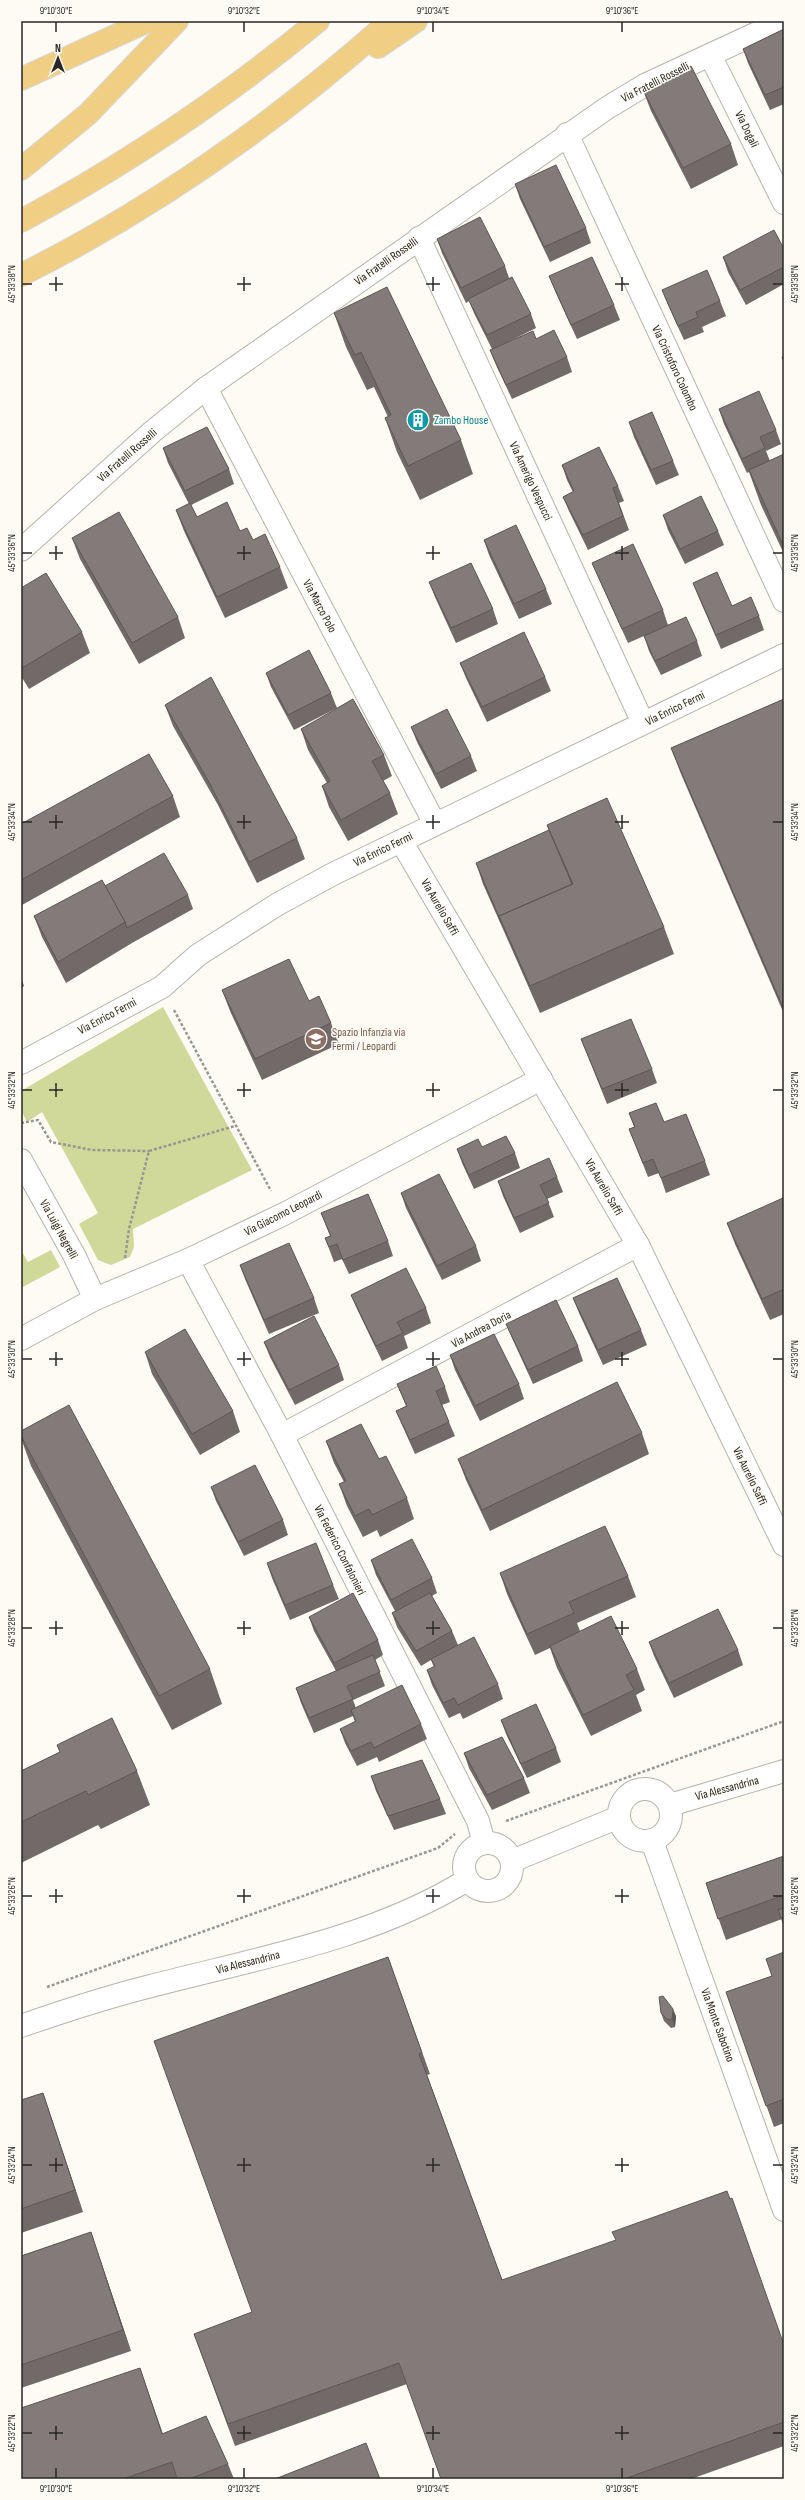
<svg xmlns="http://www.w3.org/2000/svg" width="805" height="2500" font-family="'Sofia Sans Condensed',sans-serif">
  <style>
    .green { fill: #d0d999 }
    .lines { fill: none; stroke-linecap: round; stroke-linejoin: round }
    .street-casing { stroke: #b5b3ac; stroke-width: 24 }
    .highway-casing { stroke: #d8d8d8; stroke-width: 24 }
    .path { stroke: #999792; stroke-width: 2.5; stroke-dasharray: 3 2; stroke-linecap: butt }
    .street { stroke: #fff; stroke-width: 22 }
    .highway { stroke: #f0cf84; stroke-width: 22 }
    .wall { fill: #716a68 }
    .shaded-wall { fill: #5c5655 }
    .building { fill: #837b79; stroke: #5c5655 }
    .ticks { fill: none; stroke: #282724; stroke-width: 1.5 }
    .labels { text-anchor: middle; stroke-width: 3; stroke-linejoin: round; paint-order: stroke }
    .street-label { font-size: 12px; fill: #282724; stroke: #fefbf4 }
    .culture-label { font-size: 12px; fill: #0d838f; stroke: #fefbf4; text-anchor: start }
    .education-label { font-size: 12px; fill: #785e54; stroke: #fefbf4; text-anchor: start }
    .neatline { fill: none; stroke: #282724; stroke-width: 1.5 }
    .ticks-label { font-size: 10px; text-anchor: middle; fill: #282724 }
  </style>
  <rect width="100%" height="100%" fill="#fefbf4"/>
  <!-- green -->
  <g class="green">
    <path d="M163 1007 252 1170 133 1229 134 1247 130 1257 111 1265 98 1260 79 1224 98 1213 42 1112 27 1122 21 1110V1091Z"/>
    <path d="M21 1250 28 1262 51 1250 60 1267 21 1288Z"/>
  </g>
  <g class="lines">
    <!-- street casing -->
    <g class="street-casing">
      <g id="street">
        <path d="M710 55 784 203"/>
        <path d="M567 134 784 601"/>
        <path d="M419 238 643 723"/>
        <path d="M206 388 435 824"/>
        <path d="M21 550 152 432 206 388 607 108 645 85 783 21"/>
        <path d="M401 841 638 1245 784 1545"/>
        <path d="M21 1063 162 987 198 955 278 904 333 874 784 655"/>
        <path d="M21 1160 74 1255 95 1299"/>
        <path d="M188 1260 282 1435 478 1821 484 1843"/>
        <path d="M21 1339 95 1299 188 1260 284 1214 541 1079"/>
        <path d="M282 1435 638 1245"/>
        <circle cx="645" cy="1815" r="26"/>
        <path d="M670 1805 784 1771"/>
        <path d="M652 1841 784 2210"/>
        <circle cx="488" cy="1867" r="24"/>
        <path d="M512 1861 619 1817"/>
        <path d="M21 2026C64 2011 107 1997 151 1986 258 1958 371 1939 467 1880"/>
      </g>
    </g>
    <!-- highway casing -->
    <g class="highway-casing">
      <g id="highway">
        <path d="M378 47 416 21"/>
        <path d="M21 79 148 21"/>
        <path d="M21 169 88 114 177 21"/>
        <path d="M21 221C128 163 224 99 318 21"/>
        <path d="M21 275C155 208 279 120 390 21"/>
      </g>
    </g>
    <!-- path -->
    <g class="path">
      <path d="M174 1010 271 1191"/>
      <path d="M21 1123 38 1120 51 1142 92 1150 149 1151"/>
      <path d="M125 1258 129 1229 149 1151 235 1126"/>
      <path d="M506 1821 784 1721"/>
      <path d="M47 1987 438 1848 455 1834"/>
    </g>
    <!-- street -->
    <use href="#street" class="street"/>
    <!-- highway -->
    <use href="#highway" class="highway"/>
  </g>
  <!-- wall -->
  <g class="wall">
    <path d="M784 29V104L770 110 748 63 743 49Z"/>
    <path d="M643 90 731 144 738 165 691 189 651 111Z"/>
    <path d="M515 184 586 228 591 243 550 262 520 199Z"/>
    <path d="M437 239 505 266 509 278 531 314 536 328 508 342 536 339 567 357 572 372 512 399 496 365 490 350 492 349 474 313 469 301 466 303 442 253Z"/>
    <path d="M784 249V284L746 305 728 272 723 257Z"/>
    <path d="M549 276 614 305 620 320 577 339 555 291Z"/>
    <path d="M662 290 720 301 726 316 702 327 704 332 684 340 668 305Z"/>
    <path d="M334 313 461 440 473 474 420 500 397 452 385 418 388 417 374 387 367 390 346 347Z"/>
    <path d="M719 409 776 430 781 444 766 451 770 461 784 454V554L761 505 749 472 747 473 724 424Z"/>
    <path d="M629 422 673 461 679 475 656 485 634 437Z"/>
    <path d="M163 448 229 469 234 484 191 505 197 517 240 531 253 540 280 567 288 588 225 618 184 531 176 510 189 504 168 463Z"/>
    <path d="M562 465 618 486 624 501 619 503 629 530 588 550 569 511 563 497 573 492 567 480Z"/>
    <path d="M663 515 718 531 724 545 685 564 668 530Z"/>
    <path d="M72 538 178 617 185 638 139 664 80 559Z"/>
    <path d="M484 540 546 589 552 604 519 619 489 555Z"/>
    <path d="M592 563 663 610 668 625 697 641 702 656 661 675 649 651 644 636 628 643 598 577Z"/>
    <path d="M429 582 493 609 498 624 456 643 435 597Z"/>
    <path d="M693 583 732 606 759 616 764 630 721 649 699 598Z"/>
    <path d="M21 588 82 632 90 653 29 689 21 676Z"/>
    <path d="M460 663 545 677 551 691 487 722 466 678Z"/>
    <path d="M266 673 331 693 337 708 294 730 271 687Z"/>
    <path d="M784 699V1014L681 774 671 748Z"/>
    <path d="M165 705 297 838 305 859 257 883 218 805 173 726Z"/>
    <path d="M411 727 471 756 477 771 441 789 417 742Z"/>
    <path d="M301 729 384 755 392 776 383 781 390 793 398 814 348 841 329 807 322 786 327 783 308 750Z"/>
    <path d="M173 796 180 817 22 905 21 903V824Z"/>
    <path d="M547 825 664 927 674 954 540 1013 483 884 476 863 549 830Z"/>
    <path d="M105 886 188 895 193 909 132 943 66 983 42 937 34 916Z"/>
    <path d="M21 977 24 986 21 988Z"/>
    <path d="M222 990 309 1001 331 1023 339 1044 262 1080 230 1011Z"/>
    <path d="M581 1039 652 1069 657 1083 607 1104Z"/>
    <path d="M629 1113 664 1122 705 1161 710 1175 666 1193 659 1173 648 1177 629 1129 634 1127Z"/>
    <path d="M482 1147 515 1153 520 1168 474 1189 462 1163 457 1149Z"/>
    <path d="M557 1177 563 1192 547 1199 554 1217 520 1233 503 1196 498 1181Z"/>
    <path d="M401 1193 476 1246 481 1261 442 1280 406 1208Z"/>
    <path d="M784 1201V1314L770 1320 735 1244 727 1223Z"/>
    <path d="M321 1213 388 1241 393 1256 349 1274 342 1259 334 1262 325 1238 330 1236Z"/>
    <path d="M240 1265 314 1298 319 1313 269 1334 245 1279Z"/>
    <path d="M351 1295 426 1308 431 1323 404 1336 408 1348 382 1361 357 1309Z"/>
    <path d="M573 1298 641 1330 647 1345 603 1365 579 1313Z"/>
    <path d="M506 1324 578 1346 583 1361 533 1384 512 1338Z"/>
    <path d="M264 1342 339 1365 344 1380 295 1405 270 1357Z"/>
    <path d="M145 1352 233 1411 240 1432 200 1455 152 1374Z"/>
    <path d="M450 1355 519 1384 524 1399 480 1421 455 1370Z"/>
    <path d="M397 1384 445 1387 450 1402 442 1405 449 1422 455 1436 415 1454 402 1425 396 1411 406 1406Z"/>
    <path d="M21 1431 210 1669 222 1704 172 1730 31 1466 21 1438Z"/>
    <path d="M642 1433 649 1454 490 1531 466 1480 458 1459Z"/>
    <path d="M326 1441 379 1459 407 1498 414 1519 380 1537 377 1530 363 1537 347 1506 339 1484 344 1482 334 1463Z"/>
    <path d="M211 1487 283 1520 288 1535 244 1556 216 1501Z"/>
    <path d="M371 1560 432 1578 437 1593 432 1596 452 1631 458 1645 451 1649 498 1684 503 1699 463 1719 460 1713 449 1718 432 1685 427 1670 434 1667 431 1660 421 1666 397 1627 392 1613 395 1611 376 1575Z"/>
    <path d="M267 1563 333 1585 339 1599 290 1620 272 1578Z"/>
    <path d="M500 1573 628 1576 636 1597 577 1623 580 1631 637 1669 645 1690 636 1695 642 1711 591 1736 557 1668 550 1648 535 1655 507 1594Z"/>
    <path d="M309 1617 378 1640 383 1655 375 1660 385 1686 353 1700 356 1708 421 1724 427 1739 379 1762 377 1757 357 1766 345 1743 340 1729 355 1722 353 1716 314 1733 301 1703 296 1688 336 1671 314 1631Z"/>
    <path d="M649 1642 738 1650 743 1665 674 1698 654 1656Z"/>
    <path d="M501 1720 556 1748 561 1762 527 1778 506 1734Z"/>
    <path d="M57 1745 137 1771 150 1805 101 1829 98 1825 21 1863V1771L60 1752Z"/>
    <path d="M464 1753 524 1778 530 1793 492 1810 469 1768Z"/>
    <path d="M371 1776 440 1799 446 1814 394 1830 376 1791Z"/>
    <path d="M784 1856V1926L782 1919 726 1940 706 1883Z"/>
    <path d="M784 1952V2123L774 2127 726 1992 772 1976Z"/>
    <path d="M388 1957 430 2074 427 2075 502 2280 784 2344V2446L691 2479H441L407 2384 235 2446 194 2334 252 2312Z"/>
    <path d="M661 2013 676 2016 675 2027 671 2028 664 2021Z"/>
    <path d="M43 2093 83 2212 21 2233V2100Z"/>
    <path d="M91 2232 98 2253 131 2351 21 2388V2256Z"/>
    <path d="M140 2368 163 2434 228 2464 234 2479H21Z"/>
  </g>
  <!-- shaded-wall -->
  <g class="shaded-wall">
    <path d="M673 2009 676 2016 675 2027 672 2019Z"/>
    <path d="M43 2093 50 2114 83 2212 75 2190Z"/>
    <path d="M91 2232 98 2253 131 2351 123 2330Z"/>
  </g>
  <!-- building -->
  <g class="building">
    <path d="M784 29V87L765 95 743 49Z"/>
    <path d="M691 66 731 144 683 168 643 90Z"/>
    <path d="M556 165 586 228 544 247 515 184Z"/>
    <path d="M480 217 505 266 461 288 437 239Z"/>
    <path d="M774 230 784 249V267L740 290 723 257Z"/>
    <path d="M592 257 614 305 571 325 549 276Z"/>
    <path d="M707 270 720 301 696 312 698 317 678 326 662 290Z"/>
    <path d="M512 277 531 314 487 335 468 299Z"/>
    <path d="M387 287 461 440 408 466 385 418 391 415 361 352 355 355 334 313Z"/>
    <path d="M554 330 567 357 506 385 490 350 533 331 536 339Z"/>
    <path d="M784 355V361L782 357Z"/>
    <path d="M759 391 776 430 760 437 765 448 742 459 719 409Z"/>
    <path d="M652 412 673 461 651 470 629 422Z"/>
    <path d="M207 427 229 469 185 491 163 448Z"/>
    <path d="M599 447 618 486 613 488 623 516 583 535 563 497 574 491 562 465Z"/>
    <path d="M784 454V547L749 470Z"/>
    <path d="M701 496 718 531 680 549 663 515Z"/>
    <path d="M227 502 240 531 247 528 253 540 265 534 280 567 217 597 176 510 190 503 197 517Z"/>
    <path d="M119 512 178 617 132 643 72 538Z"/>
    <path d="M516 525 546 589 514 604 484 540Z"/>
    <path d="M633 544 663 610 622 629 592 563Z"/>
    <path d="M471 563 493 609 451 628 429 582Z"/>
    <path d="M717 572 732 606 751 597 759 616 716 635 693 583Z"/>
    <path d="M46 573 82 632 22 668 21 667V588Z"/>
    <path d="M686 617 697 641 655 661 644 636Z"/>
    <path d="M524 632 545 677 482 707 460 663Z"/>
    <path d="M309 650 331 693 288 715 266 673Z"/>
    <path d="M211 677 297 838 249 862 210 784 165 705Z"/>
    <path d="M353 699 384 755 372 761 390 793 341 820 322 786 330 781 301 729Z"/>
    <path d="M784 699V1010L671 748Z"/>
    <path d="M447 709 471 756 436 774 411 727Z"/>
    <path d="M149 754 173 796 21 880V824Z"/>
    <path d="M607 798 664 927 530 986 499 916 573 884 547 825Z"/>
    <path d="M549 830 572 884 499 916 501 922 476 863Z"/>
    <path d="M164 853 188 895 127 928 125 922 105 886Z"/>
    <path d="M102 880 125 922 58 962 34 916Z"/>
    <path d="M289 959 309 1001 319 996 331 1023 255 1059 222 990Z"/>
    <path d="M631 1019 652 1069 602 1089 581 1039Z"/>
    <path d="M656 1103 664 1122 686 1114 705 1161 661 1178 653 1159 643 1163 629 1129 635 1127 629 1113Z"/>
    <path d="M506 1136 515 1153 469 1175 457 1149 478 1139 482 1147Z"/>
    <path d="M549 1158 557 1177 540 1185 549 1203 514 1218 498 1181Z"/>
    <path d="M439 1174 476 1246 437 1266 401 1193Z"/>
    <path d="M368 1194 388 1241 343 1260 337 1244 329 1247 325 1238 331 1236 321 1213Z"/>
    <path d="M783 1198 784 1201V1289L762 1299 727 1223Z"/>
    <path d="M289 1243 314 1298 264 1320 240 1265Z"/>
    <path d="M406 1268 426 1308 397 1322 403 1333 376 1346 351 1295Z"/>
    <path d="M617 1278 641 1330 598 1350 573 1298Z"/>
    <path d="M556 1300 578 1346 528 1370 506 1324Z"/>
    <path d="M314 1316 339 1365 289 1390 264 1342Z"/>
    <path d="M185 1329 233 1411 192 1434 145 1352Z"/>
    <path d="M494 1334 519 1384 475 1406 450 1355Z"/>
    <path d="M436 1366 445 1387 436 1391 449 1422 410 1440 396 1411 407 1406 397 1384Z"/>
    <path d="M617 1382 642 1433 482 1510 458 1459Z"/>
    <path d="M69 1405 210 1669 159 1696 21 1436V1431Z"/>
    <path d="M361 1424 379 1459 386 1456 407 1498 372 1515 369 1509 355 1516 339 1484 346 1481 326 1441Z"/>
    <path d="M255 1465 283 1520 238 1542 211 1487Z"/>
    <path d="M605 1526 628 1576 569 1602 574 1613 527 1634 500 1573Z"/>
    <path d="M412 1539 432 1578 391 1600 371 1560Z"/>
    <path d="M316 1543 333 1585 285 1605 267 1563Z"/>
    <path d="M353 1593 378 1640 334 1663 309 1617Z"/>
    <path d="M430 1593 452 1631 416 1651 392 1613Z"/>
    <path d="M718 1609 738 1650 669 1683 649 1642Z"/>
    <path d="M611 1616 637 1669 626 1675 634 1690 583 1715 550 1646Z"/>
    <path d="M474 1637 498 1684 458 1705 454 1698 443 1703 427 1670 435 1666 431 1659Z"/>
    <path d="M373 1655 380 1672 347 1686 353 1699 309 1718 296 1688Z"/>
    <path d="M402 1685 421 1724 374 1748 371 1742 351 1751 340 1729 356 1721 351 1710Z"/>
    <path d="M536 1704 556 1748 521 1764 501 1720Z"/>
    <path d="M112 1718 137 1771 88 1795 86 1791 21 1822V1771L60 1752 57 1745Z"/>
    <path d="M502 1737 524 1778 487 1795 464 1753Z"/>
    <path d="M422 1760 440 1799 388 1816 371 1776Z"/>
    <path d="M784 1856V1895L718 1919 706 1883Z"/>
    <path d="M784 1908V1925L778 1910Z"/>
    <path d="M784 1952V2099L766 2106 726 1992 772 1976 766 1959Z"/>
    <path d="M388 1957 422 2053 419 2054 502 2280 616 2240 612 2232 727 2191 730 2199 732 2198 784 2345V2422L624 2479H441L399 2363 228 2424 194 2334 252 2312 154 2041Z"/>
    <path d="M663 1996 673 2009 672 2019 668 2020 661 2013 659 1997Z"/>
    <path d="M43 2093 75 2190 21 2209V2100Z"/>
    <path d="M91 2232 123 2330 21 2365V2256Z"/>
    <path d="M140 2368 162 2434 206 2416 228 2464 189 2479H177L172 2462 123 2479H21V2408Z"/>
    <path d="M366 2443 380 2479H275Z"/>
  </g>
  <!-- ticks -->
  <path class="ticks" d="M56 22V32M244 22V32M433 22V32M622 22V32M56 277V291M244 277V291M433 277V291M622 277V291M22 284H32M49 284H63M237 284H251M426 284H440M615 284H629M773 284H783M56 546V560M244 546V560M433 546V560M622 546V560M22 553H32M49 553H63M237 553H251M426 553H440M615 553H629M773 553H783M56 815V829M244 815V829M433 815V829M622 815V829M22 822H32M49 822H63M237 822H251M426 822H440M615 822H629M773 822H783M56 1083V1097M244 1083V1097M433 1083V1097M622 1083V1097M22 1090H32M49 1090H63M237 1090H251M426 1090H440M615 1090H629M773 1090H783M56 1352V1366M244 1352V1366M433 1352V1366M622 1352V1366M22 1359H32M49 1359H63M237 1359H251M426 1359H440M615 1359H629M773 1359H783M56 1621V1635M244 1621V1635M433 1621V1635M622 1621V1635M22 1628H32M49 1628H63M237 1628H251M426 1628H440M615 1628H629M773 1628H783M56 1889V1903M244 1889V1903M433 1889V1903M622 1889V1903M22 1896H32M49 1896H63M237 1896H251M426 1896H440M615 1896H629M773 1896H783M56 2158V2172M244 2158V2172M433 2158V2172M622 2158V2172M22 2165H32M49 2165H63M237 2165H251M426 2165H440M615 2165H629M773 2165H783M56 2426V2440M244 2426V2440M433 2426V2440M622 2426V2440M22 2433H32M49 2433H63M237 2433H251M426 2433H440M615 2433H629M773 2433H783M56 2468V2478M244 2468V2478M433 2468V2478M622 2468V2478"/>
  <!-- icons -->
  <defs>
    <g id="building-disc" transform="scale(1.15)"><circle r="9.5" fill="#0f9aa8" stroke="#fefbf4"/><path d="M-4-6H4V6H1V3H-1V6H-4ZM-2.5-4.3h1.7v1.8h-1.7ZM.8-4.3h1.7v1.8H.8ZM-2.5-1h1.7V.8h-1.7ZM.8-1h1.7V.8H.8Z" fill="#fff"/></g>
    <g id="school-disc" transform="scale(1.15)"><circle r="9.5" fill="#8d6e63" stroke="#fefbf4"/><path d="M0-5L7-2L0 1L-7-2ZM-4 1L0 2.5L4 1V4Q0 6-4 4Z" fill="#fff"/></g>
  </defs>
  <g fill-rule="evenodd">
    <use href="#building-disc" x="418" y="420"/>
    <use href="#school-disc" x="316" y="1039"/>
  </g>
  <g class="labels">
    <!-- street labels -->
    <g class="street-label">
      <text transform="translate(655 82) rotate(-27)" y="4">Via Fratelli Rosselli</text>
      <text transform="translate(747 129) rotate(64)" y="4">Via Dogali</text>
      <text transform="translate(386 261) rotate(-35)" y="4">Via Fratelli Rosselli</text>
      <text transform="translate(675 368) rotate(65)" y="4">Via Cristoforo Colombo</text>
      <text transform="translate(127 455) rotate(-41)" y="4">Via Fratelli Rosselli</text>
      <text transform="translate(531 481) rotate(65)" y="4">Via Amerigo Vespucci</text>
      <text transform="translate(320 606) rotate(62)" y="4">Via Marco Polo</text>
      <text transform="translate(675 708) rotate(-26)" y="4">Via Enrico Fermi</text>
      <text transform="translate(383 849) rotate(-26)" y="4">Via Enrico Fermi</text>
      <text transform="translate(440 907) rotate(60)" y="4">Via Aurelio Saffi</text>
      <text transform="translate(107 1016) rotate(-28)" y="4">Via Enrico Fermi</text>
      <text transform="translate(604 1187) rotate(60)" y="4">Via Aurelio Saffi</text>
      <text transform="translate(283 1213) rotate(-27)" y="4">Via Giacomo Leopardi</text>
      <text transform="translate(59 1229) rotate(61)" y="4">Via Luigi Negrelli</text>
      <text transform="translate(481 1329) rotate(-28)" y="4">Via Andrea Doria</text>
      <text transform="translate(750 1476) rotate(64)" y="4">Via Aurelio Saffi</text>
      <text transform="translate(340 1550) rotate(63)" y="4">Via Federico Confalonieri</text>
      <text transform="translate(727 1788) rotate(-15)" y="4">Via Alessandrina</text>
      <text transform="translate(248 1962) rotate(-14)" y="4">Via Alessandrina</text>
      <text transform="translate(718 2025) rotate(70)" y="4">Via Monte Sabotino</text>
    </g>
    <!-- culture labels -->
    <g class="culture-label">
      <text x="434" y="424">Zambo House</text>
    </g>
    <!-- education labels -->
    <g class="education-label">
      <text x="332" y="1036">Spazio Infanzia via<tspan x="332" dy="14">Fermi / Leopardi</tspan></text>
    </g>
  </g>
  <!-- border -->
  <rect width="805" height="2500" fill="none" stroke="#fefbf4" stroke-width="44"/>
  <!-- north arrow -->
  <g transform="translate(58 58)" stroke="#fefbf4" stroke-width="3" paint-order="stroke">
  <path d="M0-3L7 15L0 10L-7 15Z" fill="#282724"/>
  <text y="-6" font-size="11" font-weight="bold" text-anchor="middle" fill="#282724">N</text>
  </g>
  <rect x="22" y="22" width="761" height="2456" class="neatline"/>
  <g class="ticks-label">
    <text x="56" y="14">9°10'30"E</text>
    <text x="244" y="14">9°10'32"E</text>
    <text x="433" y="14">9°10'34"E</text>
    <text x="622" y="14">9°10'36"E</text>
    <text transform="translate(11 284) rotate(-90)" y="4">45°33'38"N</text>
    <text transform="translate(794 284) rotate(-90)" y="4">45°33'38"N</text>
    <text transform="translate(11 553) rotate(-90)" y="4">45°33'36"N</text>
    <text transform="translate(794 553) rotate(-90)" y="4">45°33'36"N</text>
    <text transform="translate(11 822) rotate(-90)" y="4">45°33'34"N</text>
    <text transform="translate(794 822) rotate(-90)" y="4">45°33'34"N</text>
    <text transform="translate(11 1090) rotate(-90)" y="4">45°33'32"N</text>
    <text transform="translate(794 1090) rotate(-90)" y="4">45°33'32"N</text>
    <text transform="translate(11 1359) rotate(-90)" y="4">45°33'30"N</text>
    <text transform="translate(794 1359) rotate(-90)" y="4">45°33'30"N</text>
    <text transform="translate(11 1628) rotate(-90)" y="4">45°33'28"N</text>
    <text transform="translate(794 1628) rotate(-90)" y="4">45°33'28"N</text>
    <text transform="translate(11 1896) rotate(-90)" y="4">45°33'26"N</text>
    <text transform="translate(794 1896) rotate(-90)" y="4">45°33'26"N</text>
    <text transform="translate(11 2165) rotate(-90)" y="4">45°33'24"N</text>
    <text transform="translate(794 2165) rotate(-90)" y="4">45°33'24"N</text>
    <text transform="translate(11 2433) rotate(-90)" y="4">45°33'22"N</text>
    <text transform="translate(794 2433) rotate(-90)" y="4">45°33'22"N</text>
    <text x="56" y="2492">9°10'30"E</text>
    <text x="244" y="2492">9°10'32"E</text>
    <text x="433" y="2492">9°10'34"E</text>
    <text x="622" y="2492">9°10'36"E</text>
  </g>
</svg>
